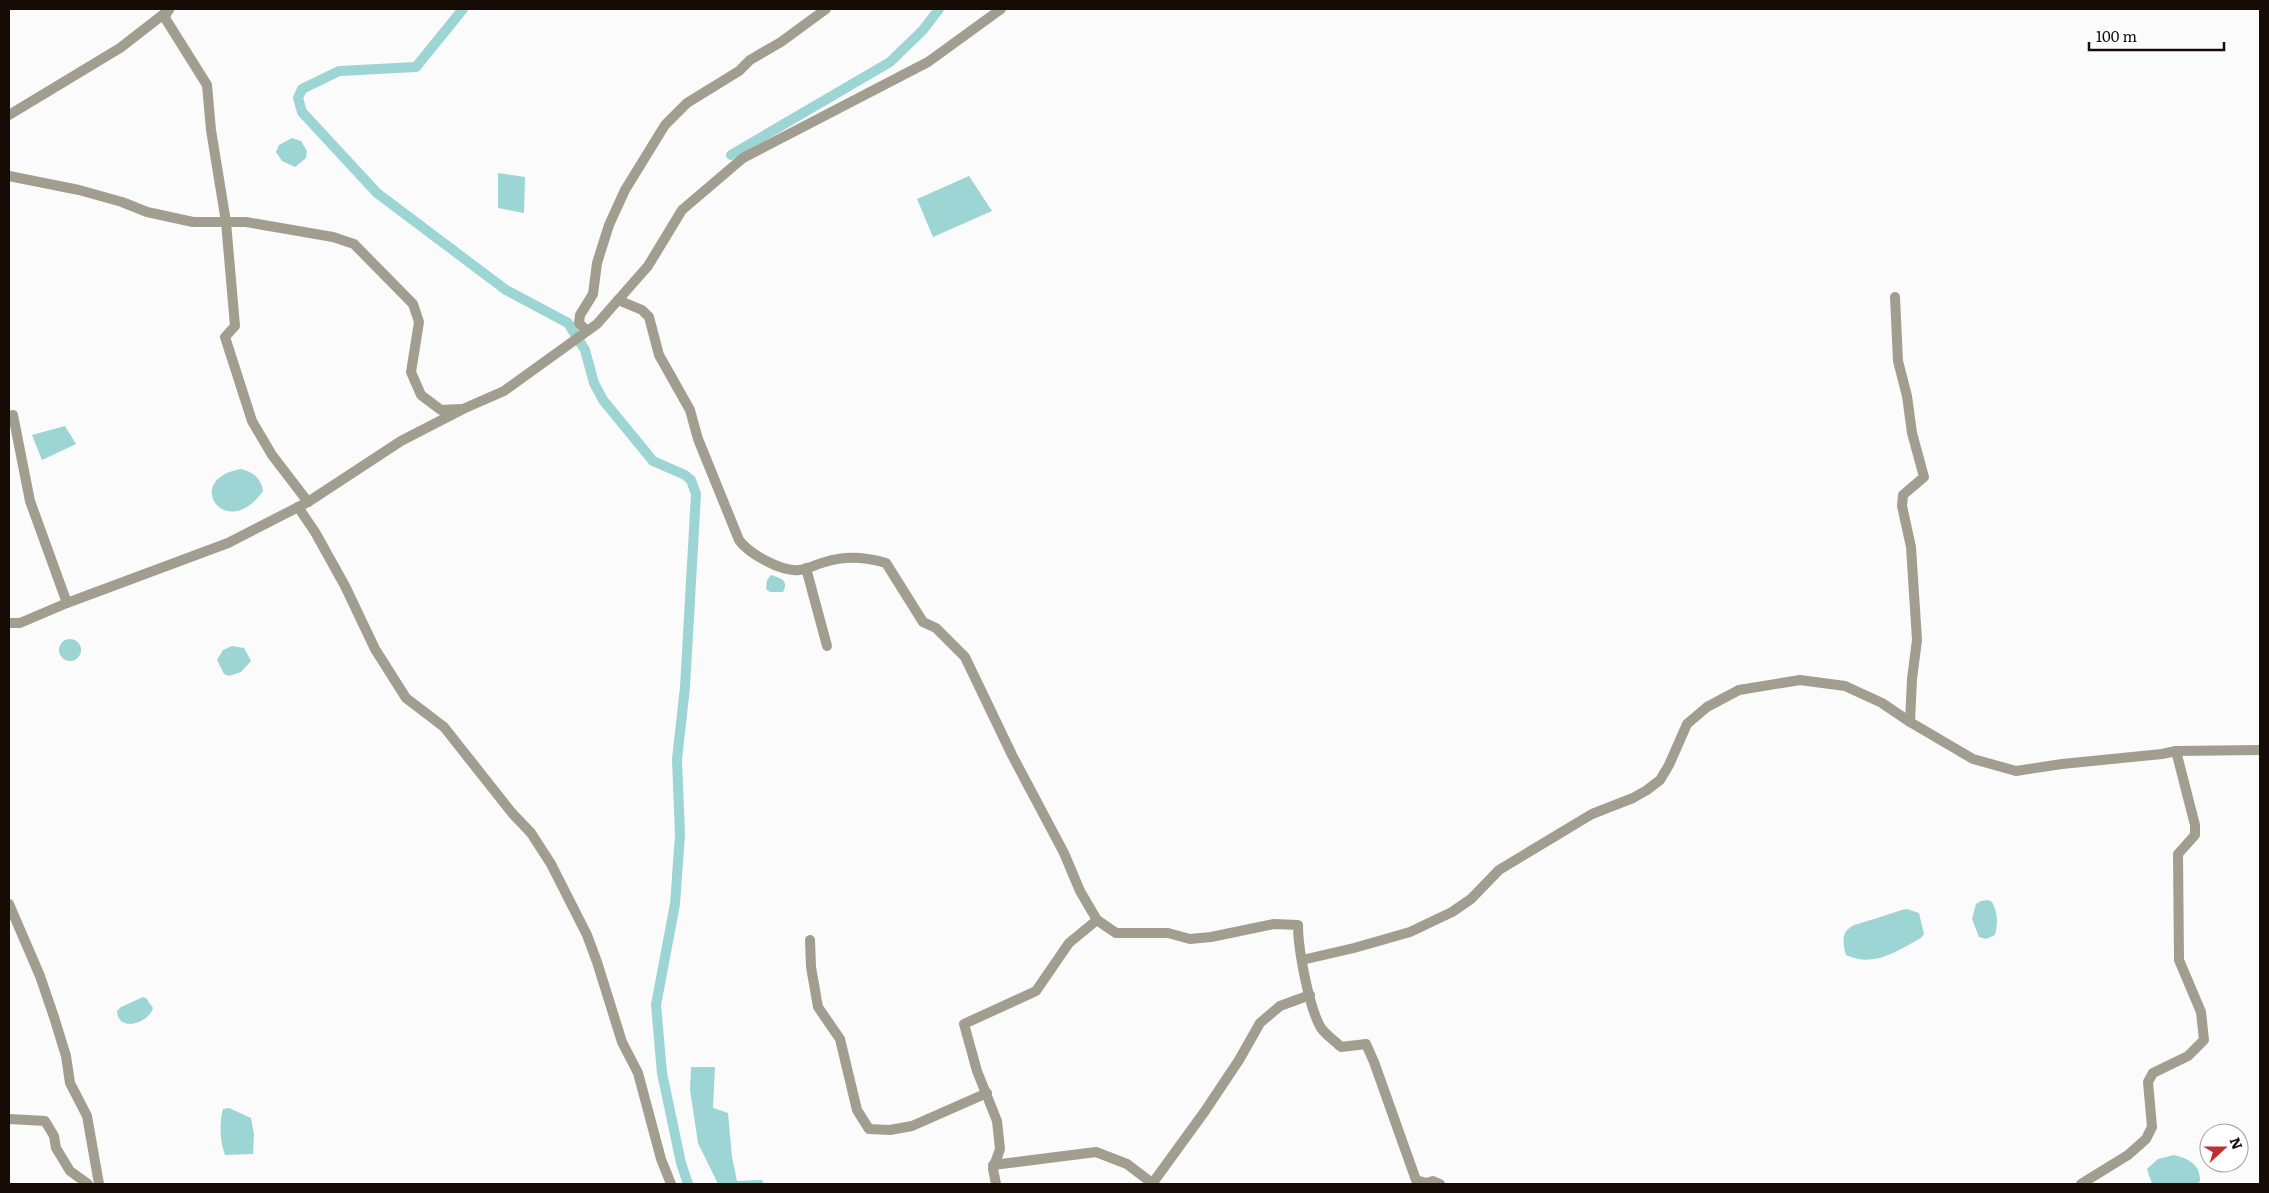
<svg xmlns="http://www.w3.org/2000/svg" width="2269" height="1193" font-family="Literata,serif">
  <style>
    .water { fill: #9dd4d4 }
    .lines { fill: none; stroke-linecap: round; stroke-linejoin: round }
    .canal { stroke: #9dd4d4; stroke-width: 10 }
    .minor { stroke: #a19d8f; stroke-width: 10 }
  </style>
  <rect width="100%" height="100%" fill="#fbfbfb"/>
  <!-- water -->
  <g class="water">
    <path d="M292 138 301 141 307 151 306 158 295 167 282 161 276 152 279 145Z"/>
    <path d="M498 173 525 177 524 213 498 208Z"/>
    <path d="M969 176 992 211 933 237 917 199Z"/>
    <path d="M65 426 76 444 42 460 32 435Z"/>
    <path d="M241 469C253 472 261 478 263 491 226 544 181 479 241 469Z"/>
    <path d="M771 575C781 578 789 581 783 592H770L766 589 767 580Z"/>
    <circle cx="70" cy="650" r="11"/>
    <path d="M232 646 244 648 251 661 241 672 229 676 224 674 217 660 223 650Z"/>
    <path d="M1988 900 1992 902C1998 913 1998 923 1995 935L1986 939 1979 937 1972 919 1976 904 1981 901Z"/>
    <path d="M1907 909 1919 913 1924 934 1921 938C1897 951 1874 968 1846 955 1837 924 1854 926 1877 918 1888 915 1896 911 1907 909Z"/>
    <path d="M143 997 146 998 153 1008C149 1023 118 1033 117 1011L121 1007Z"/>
    <path d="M691 1067H715L713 1108 728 1113 732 1157 737 1181 762 1180 764 1184H718L698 1143 690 1090Z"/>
    <path d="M229 1108 251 1118 254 1134 253 1154 225 1155C220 1142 219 1122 223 1109Z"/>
    <path d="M2174 1155C2189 1159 2200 1164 2200 1181L2197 1184H2152L2147 1169 2158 1159Z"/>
  </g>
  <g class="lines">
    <!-- canal -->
    <g class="canal">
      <path d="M463 9 416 67 339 71 302 89 298 98 302 112 377 193 506 290 568 323 585 350 594 383 603 400 653 461 685 475 691 480 696 494 685 687 677 759 680 835 675 904 656 1005 662 1073 681 1163 688 1184"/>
      <path d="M731 155 890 62 923 30 939 9"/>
    </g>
    <!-- minor -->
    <g class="minor">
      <path d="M167 12 165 18 207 85 211 130 226 222 235 326 225 337 252 421 272 455 308 502"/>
      <path d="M9 115 120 48 169 10"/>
      <path d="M9 176 79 190 122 202 147 212 193 222H246L333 237 354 244 413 304 419 322 411 372 421 395 441 410 460 409"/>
      <path d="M1895 297 1898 361 1907 396 1912 433 1924 477 1903 495 1902 506 1911 547 1917 640 1912 679 1910 722 1973 759 2016 771 2062 764 2162 754 2176 751 2260 750"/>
      <path d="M618 300 642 310 649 317 659 355 690 410 698 439 739 540C749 554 782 572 799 570 808 569 817 564 825 562 846 555 866 557 886 563L923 622 936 628 965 657 1012 755 1064 853 1080 891 1097 920 1069 943 1036 991 964 1024 977 1071 997 1121 1000 1149 993 1169 996 1184"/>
      <path d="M587 331 579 323 580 315 593 294 597 263 609 225 625 190 665 125 687 103 739 71 750 60 781 42 826 9"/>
      <path d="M13 415 30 501 67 603"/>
      <path d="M298 507 315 532 345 586 375 649 406 698 444 727 512 813 531 833 551 864 587 935 597 962 622 1042 638 1073 661 1159 671 1184"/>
      <path d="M806 568 827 646"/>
      <path d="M9 623H20L67 603 228 543 308 502 401 441 463 409 504 391 597 324 648 266 682 210 743 158 928 62 1001 9"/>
      <path d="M9 904 40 976 54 1017 66 1056 70 1083 87 1116 99 1184"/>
      <path d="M1097 920 1116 933H1168L1190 939 1211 937 1274 924 1298 925C1298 949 1309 1008 1321 1028 1326 1035 1335 1041 1341 1047L1366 1044 1374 1062 1416 1180 1426 1183 1433 1181 1440 1184"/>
      <path d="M810 940 811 967 818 1007 840 1039 857 1110 869 1129 890 1130 912 1126 987 1093"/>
      <path d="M1302 960 1354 948 1410 932 1452 912 1471 899 1499 870 1592 814 1633 798 1647 790 1660 780 1669 765 1687 724 1707 707 1739 690 1800 680 1845 686 1882 703 1910 722"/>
      <path d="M9 1119 45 1121 54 1136 56 1148 70 1171 88 1184"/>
      <path d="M993 1165 1096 1152 1127 1164 1152 1183"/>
      <path d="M1152 1184 1205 1111 1239 1060 1260 1023 1280 1006 1310 995"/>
      <path d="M2081 1184 2128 1155 2146 1139 2152 1127 2148 1082 2153 1073 2188 1056 2204 1040 2201 1012 2179 960 2178 854 2195 835V825L2176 751"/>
    </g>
  </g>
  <!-- border -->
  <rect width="2269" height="1193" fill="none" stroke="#170b06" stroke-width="20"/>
  <!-- north arrow -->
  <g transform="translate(2224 1148) rotate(69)"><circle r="24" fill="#ffffff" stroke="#a29d9b"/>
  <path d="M0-4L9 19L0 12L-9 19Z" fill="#c03033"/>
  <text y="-8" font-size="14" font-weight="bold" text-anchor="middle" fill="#170b06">N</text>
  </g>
  <!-- scale -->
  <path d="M2089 42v8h135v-8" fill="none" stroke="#170b06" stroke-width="2.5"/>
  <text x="2096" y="42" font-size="15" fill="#170b06" stroke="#ffffff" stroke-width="4" paint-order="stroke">100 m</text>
</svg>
